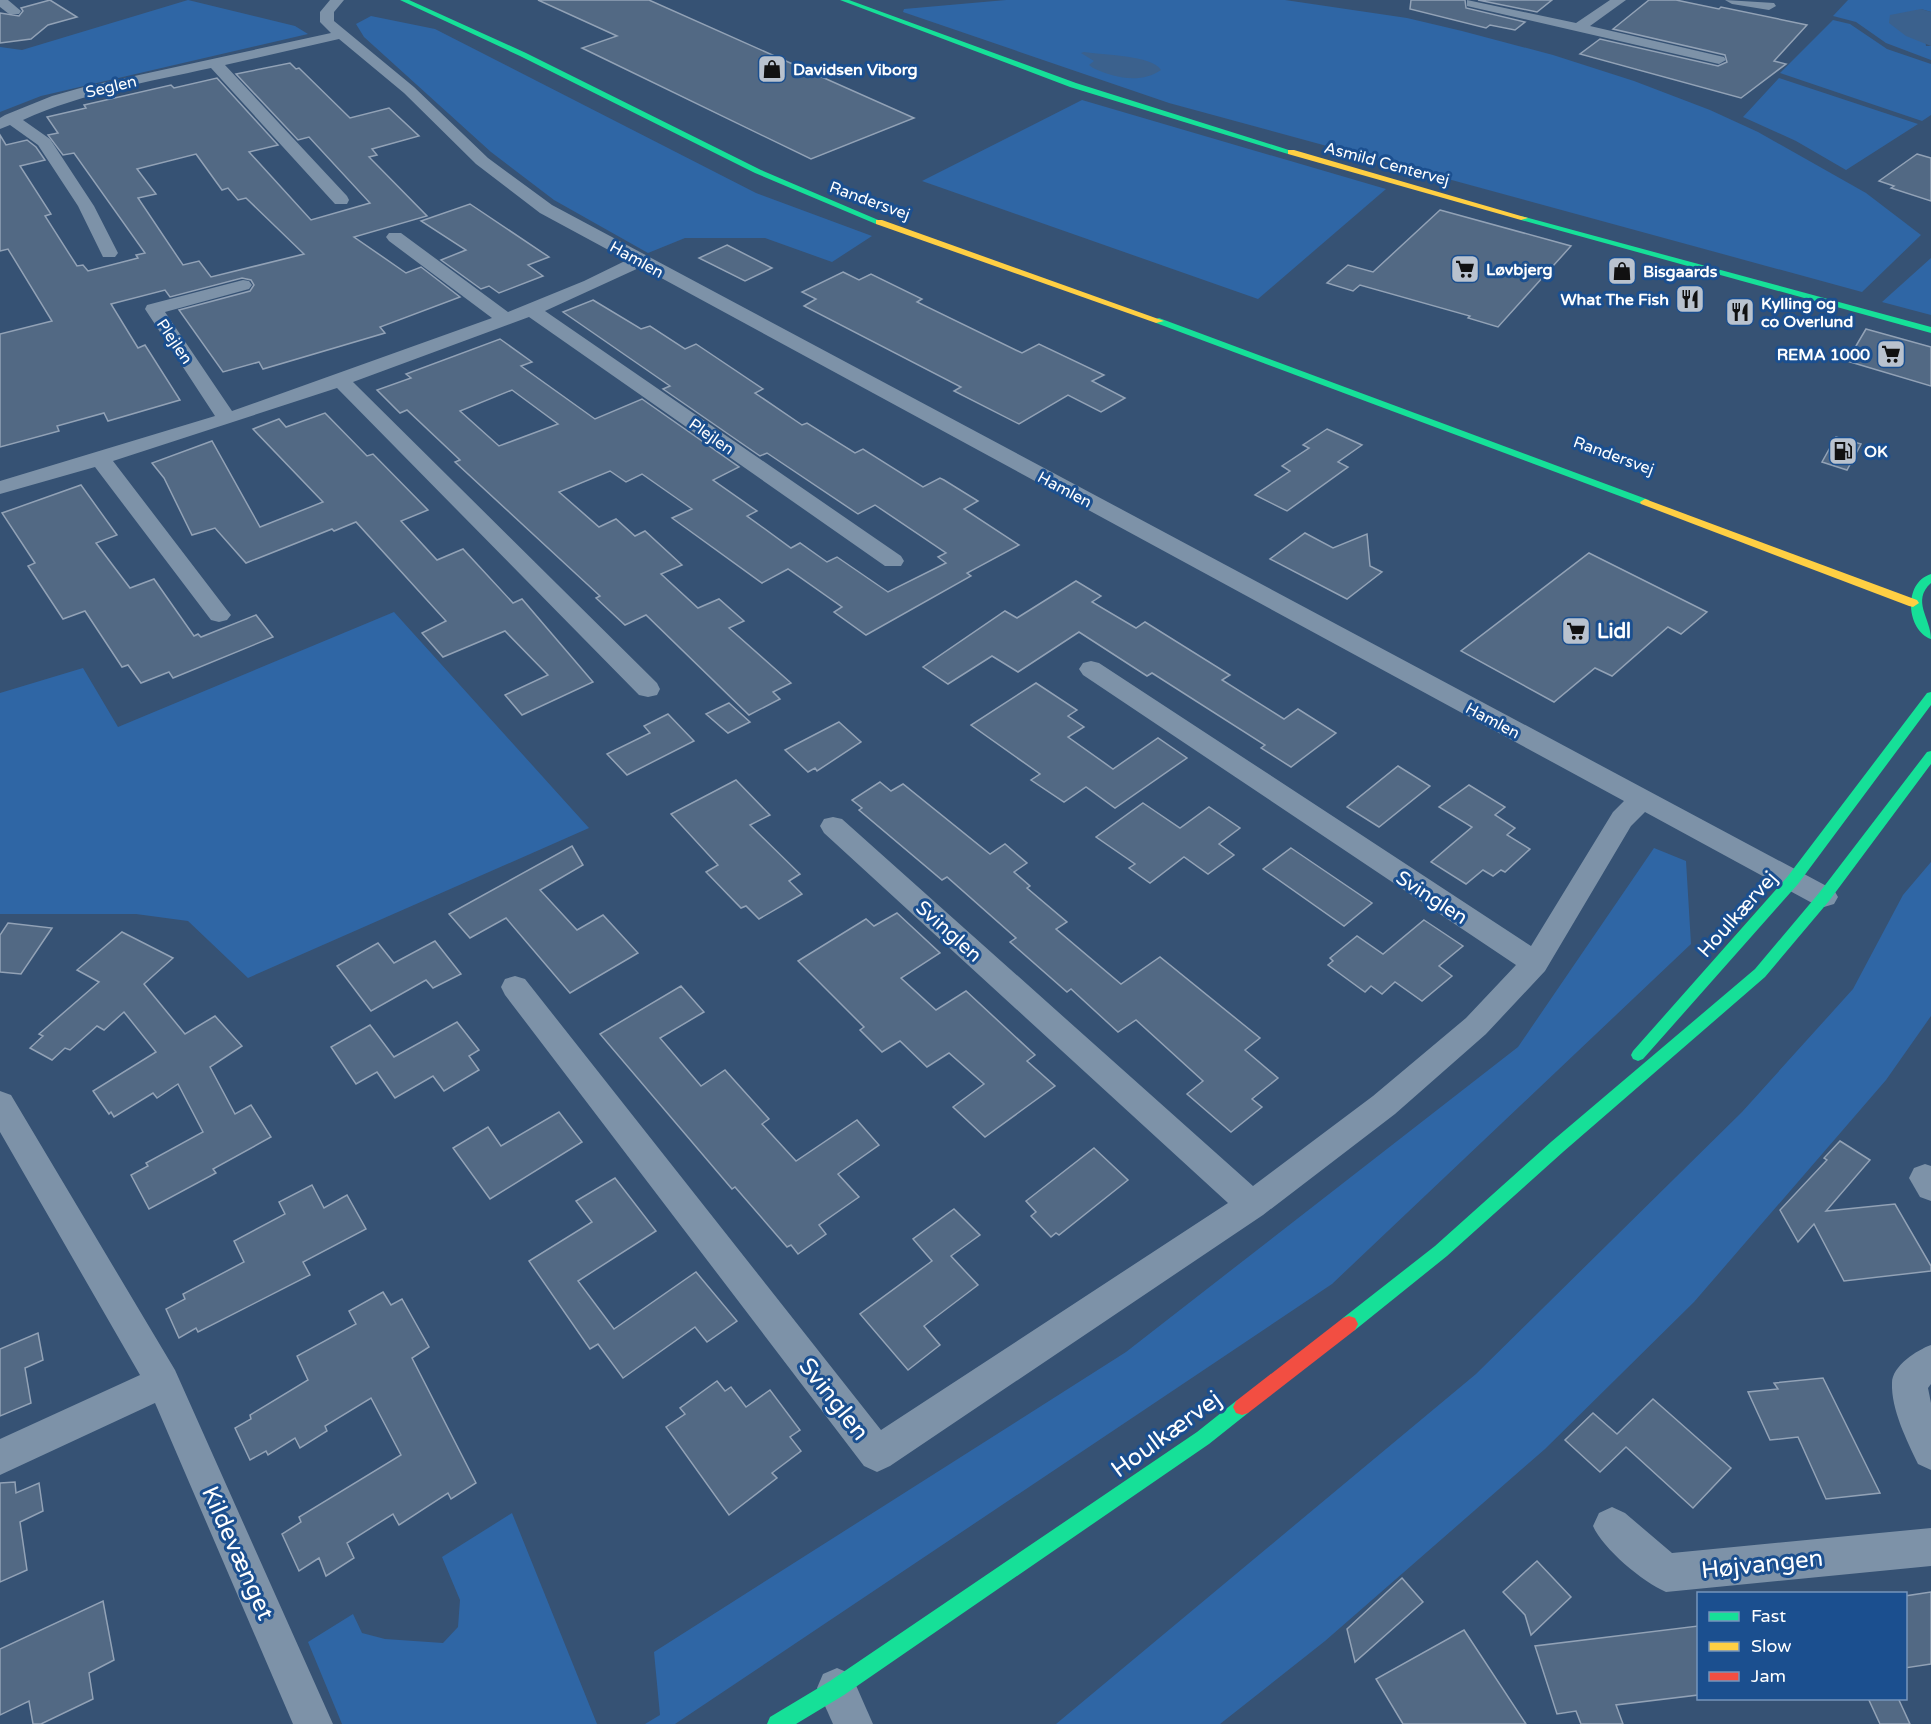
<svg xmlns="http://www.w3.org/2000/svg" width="1931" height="1724" font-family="'Varela Round',sans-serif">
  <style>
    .green { fill: #2f66a5 }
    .water { fill: #3b618d }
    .building { fill: #526984; stroke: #92a2b6; stroke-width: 1.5; fill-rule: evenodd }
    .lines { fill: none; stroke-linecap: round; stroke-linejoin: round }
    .street { fill: #7d92a8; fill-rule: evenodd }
    .fast { fill: #16e098; fill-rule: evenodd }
    .slow { fill: #ffcf43; fill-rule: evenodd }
    .jam { fill: #f24e42; fill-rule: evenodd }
    .labels { text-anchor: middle; stroke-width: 6; stroke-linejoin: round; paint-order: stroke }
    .far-poi-label { font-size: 16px; font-weight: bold; fill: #fff; stroke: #1b4f8f; text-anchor: start }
    .far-street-label { font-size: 16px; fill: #fff; stroke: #1b4f8f }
    .poi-label { font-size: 20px; font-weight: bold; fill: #fff; stroke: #1b4f8f; text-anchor: start }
    .street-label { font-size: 20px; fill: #fff; stroke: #1b4f8f }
    .near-street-label { font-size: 24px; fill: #fff; stroke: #1b4f8f }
  </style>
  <rect width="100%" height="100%" fill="#365274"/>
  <!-- green -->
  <g class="green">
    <path d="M188 0 295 26 308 34 41 96 0 112V47L22 50Z"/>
    <path d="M1006 0H1285L1407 18 1462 31 1553 55 1634 81 1710 110 1758 132 1866 193 1921 235 1862 292 1169 103 903 12 904 9Z"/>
    <path d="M1848 0H1931V12L1921 9 1926 46H1931V60L1886 43 1856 22 1833 16Z"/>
    <path d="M371 16 435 29 756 193 872 236 832 262 765 238H685L648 253 554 200 491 152 364 37 356 24Z"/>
    <path d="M1833 20 1850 24 1887 49 1931 64V115L1922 121 1780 73Z"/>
    <path d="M1779 78 1918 124 1846 170 1796 141 1743 117Z"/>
    <path d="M1082 100 1386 189 1258 299 922 181Z"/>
    <path d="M1931 258V315L1882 302Z"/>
    <path d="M394 612 589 828 248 978 188 921 136 914H0V693L83 668 118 727Z"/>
    <path d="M1654 848 1686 861 1691 944 1332 1284 675 1724H645L660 1715 654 1652 1126 1352 1518 1047Z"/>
    <path d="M1931 862V1016L1886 1080 1694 1302 1545 1449 1325 1641 1220 1724H1056L1476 1374 1742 1112 1853 989 1903 895Z"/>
    <path d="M512 1513 597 1724H342L308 1642 353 1614 362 1633 385 1639 443 1643 458 1627 460 1600 442 1557Z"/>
  </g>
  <!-- water -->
  <g class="water">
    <path d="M1921 9 1931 12V46L1906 36 1889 23 1890 15Z"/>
    <path d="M1084 52C1102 55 1152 55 1161 70 1141 84 1114 78 1093 68L1089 65 1094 61 1081 53Z"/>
  </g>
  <!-- building -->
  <g class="building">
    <path d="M50 0 77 17 48 25 31 39 0 43V13L19 16 23 11 21 8Z"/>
    <path d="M538 0H649L914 118 811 159 582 48 617 36Z"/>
    <path d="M1411 0H1465L1466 8 1525 22 1515 30 1490 25 1486 28 1410 9Z"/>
    <path d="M1478 0H1552L1537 12Z"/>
    <path d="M1649 0H1676L1719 9 1721 7 1807 25 1774 61 1786 64 1741 98 1580 54 1600 39 1718 66 1727 62 1725 55 1613 29Z"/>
    <path d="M290 63 296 69 299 68 350 118 389 108 419 136 372 149 377 155 369 157 427 216 354 237 406 273 421 267 460 297 380 327 385 333 263 369 259 362 223 372 179 310 250 291 254 285 251 280 242 278 170 297 165 290 111 304 138 348 145 345 180 400 108 421 104 413 57 426 59 431 0 447V334L52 321 8 249 0 251V135L6 145 27 140 36 147 45 160 20 166 51 214 45 216 77 266 83 265 88 271 138 258 136 255 145 253 74 153 63 155 48 135 58 133 47 117 86 108 84 105 171 85 174 88 217 78 278 145 249 152 311 220 370 203 309 137 298 140 236 74ZM196 154 222 190 228 188 238 200 246 198 304 254 211 277 199 261 183 265 138 198 156 194 137 169Z"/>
    <path d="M1917 154 1931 158V201L1891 188 1894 186 1879 181Z"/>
    <path d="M470 204 549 257 528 265 543 276 499 293 489 286 481 289 441 260 466 250 421 221Z"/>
    <path d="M1440 210 1571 246 1498 327 1468 318 1470 316 1360 285 1353 291 1327 283 1348 265 1373 272Z"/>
    <path d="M727 245 772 268 745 281 699 258Z"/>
    <path d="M843 272 859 280 871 274 922 299 917 302 1022 353 1039 344 1104 375 1092 381 1125 398 1101 412 1068 395 1019 424 954 391 961 387 804 306 816 299 802 292Z"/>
    <path d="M593 300 641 329 650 326 685 349 696 344 763 389 755 393 802 425 807 423 855 453 863 449 923 487 940 478 944 480 978 501 964 509 1019 545 967 573 971 576 866 635 834 612 842 607 788 569 762 583 672 518 692 509 642 474 626 482 610 471 559 492 599 527 616 519 635 536 645 531 682 565 661 574 698 608 719 599 744 621 729 628 791 683 773 692 780 699 749 715 646 615 625 625 596 598 600 596 455 462 460 460 407 410 400 413 377 390 411 378 406 374 500 339 532 362 521 366 595 419 642 399 739 467 713 480 757 511 747 516 791 548 800 543 827 562 837 557 888 592 946 563 938 557 946 553 875 505 858 514 767 453 760 456 663 389 670 386 563 312ZM512 390 558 424 499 446 460 411Z"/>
    <path d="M1866 329 1931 347V386L1847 361Z"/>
    <path d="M325 413 367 456 373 454 428 510 401 521 437 560 463 549 513 603 522 599 593 682 522 715 505 695 548 675 505 631 443 657 422 633 446 621 356 522 334 531 332 529 246 563 215 528 192 535 164 478 152 463 212 441 260 527 323 502 253 429 279 419 286 427Z"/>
    <path d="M1327 429 1362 445 1338 462 1348 467 1287 511 1255 495 1290 471 1282 466 1309 448 1303 445Z"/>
    <path d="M1836 437 1861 444 1847 470 1822 462Z"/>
    <path d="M81 485 117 535 96 543 130 588 154 579 194 636 198 634 201 637 256 615 273 637 173 678 169 672 141 683 128 665 122 667 85 611 63 619 28 566 35 563 2 513Z"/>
    <path d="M1305 533 1333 548 1367 534 1370 566 1382 572 1347 599 1270 559Z"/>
    <path d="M1589 553 1707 612 1681 634 1668 627 1612 676 1595 668 1554 702 1461 651Z"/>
    <path d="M1076 581 1101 596 1092 602 1136 628 1145 622 1230 675 1222 680 1284 719 1298 709 1336 733 1291 767 1261 748 1265 745 1152 673 1147 676 1079 632 1018 672 992 656 948 684 923 667 1005 611 1017 618Z"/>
    <path d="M1036 683 1077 710 1068 716 1084 727 1068 737 1113 769 1158 738 1187 758 1115 808 1086 787 1064 802 1031 780 1040 774 971 725Z"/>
    <path d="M729 703 750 722 728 733 706 714Z"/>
    <path d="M668 714 694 741 627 775 607 754 650 733 644 726Z"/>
    <path d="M839 722 861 742 817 771 815 768 808 772 785 750Z"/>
    <path d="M1398 766 1430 786 1379 827 1347 807Z"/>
    <path d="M736 780 770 815 750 825 800 874 789 881 802 894 759 919 746 906 741 908 706 872 718 865 671 814Z"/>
    <path d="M880 782 891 791 903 784 990 854 1005 844 1027 863 1014 872 1030 886 1027 888 1067 922 1056 929 1121 984 1160 957 1260 1038 1245 1050 1278 1078 1252 1099 1262 1107 1231 1132 1187 1094 1203 1081 1136 1020 1118 1032 1071 989 1067 992 1010 942 1016 938 947 877 942 880 859 810 862 808 852 800Z"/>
    <path d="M1469 785 1505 807 1495 815 1515 828 1507 835 1530 849 1505 872 1501 870 1493 876 1483 870 1466 884 1431 862 1472 827 1439 807Z"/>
    <path d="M1143 803 1180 828 1209 807 1240 828 1219 844 1234 855 1208 874 1184 857 1150 883 1129 868 1135 864 1096 837Z"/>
    <path d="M572 846 583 865 540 890 577 930 603 915 638 953 570 993 506 918 470 938 449 914Z"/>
    <path d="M1291 848 1372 903 1344 926 1263 869Z"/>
    <path d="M897 913 940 953 901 978 936 1010 966 991 1035 1055 1027 1061 1055 1086 985 1137 953 1107 984 1084 949 1053 927 1067 900 1041 882 1052 860 1030 864 1027 798 961 866 919 874 926Z"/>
    <path d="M1424 920 1463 946 1439 966 1452 976 1422 1001 1395 982 1382 994 1371 986 1365 992 1328 965 1333 961 1330 958 1357 936 1383 954Z"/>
    <path d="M8 923 52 928 21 974 0 972V935Z"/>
    <path d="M122 932 173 958 144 984 185 1034 215 1016 242 1046 210 1067 235 1114 251 1105 271 1137 213 1169 216 1173 149 1209 131 1175 148 1166 146 1163 203 1132 178 1084 157 1098 153 1093 114 1117 111 1112 109 1114 93 1091 156 1052 124 1012 104 1030 97 1026 70 1050 65 1048 52 1060 30 1048 43 1036 39 1034 99 982 77 970Z"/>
    <path d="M435 941 461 974 433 988 426 980 371 1011 337 966 378 943 394 963Z"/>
    <path d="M681 986 704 1012 660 1038 701 1086 725 1070 769 1119 762 1124 796 1161 857 1120 879 1145 838 1174 859 1197 819 1225 826 1234 798 1254 791 1245 787 1247 735 1187 732 1189 600 1034Z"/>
    <path d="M457 1022 479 1050 469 1056 479 1070 444 1091 433 1076 395 1098 377 1072 356 1084 331 1047 370 1025 394 1057Z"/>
    <path d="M559 1112 582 1142 490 1199 453 1148 488 1127 501 1146Z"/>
    <path d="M1840 1141 1870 1160 1826 1211 1895 1204 1931 1266V1271L1844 1281 1814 1224 1798 1242 1780 1210 1827 1160 1824 1158Z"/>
    <path d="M1094 1148 1128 1180 1059 1235 1056 1233 1051 1237 1031 1216 1036 1212 1026 1201Z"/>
    <path d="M615 1178 656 1231 578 1281 614 1329 696 1272 737 1321 707 1342 695 1327 623 1378 598 1344 590 1349 529 1261 592 1222 576 1201Z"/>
    <path d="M312 1185 324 1208 347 1195 366 1229 303 1262 310 1275 198 1332 196 1328 179 1338 166 1309 185 1299 183 1294 244 1262 234 1241 285 1214 279 1202Z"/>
    <path d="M954 1209 980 1235 951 1256 978 1285 924 1326 940 1345 908 1370 860 1314 932 1261 913 1239Z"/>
    <path d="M383 1292 391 1305 402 1299 429 1347 412 1358 476 1483 451 1499 448 1493 399 1525 393 1514 347 1543 354 1558 326 1576 319 1558 299 1571 282 1534 301 1522 299 1517 401 1455 371 1398 325 1426 327 1431 300 1448 295 1438 268 1455 266 1451 250 1460 235 1428 251 1419 250 1415 308 1380 297 1356 356 1324 349 1311Z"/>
    <path d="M38 1333 43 1360 25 1368 31 1403 0 1416V1349Z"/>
    <path d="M1823 1378 1880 1493 1826 1499 1798 1437 1770 1440 1748 1392 1778 1389 1774 1383Z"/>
    <path d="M717 1381 725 1391 731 1387 746 1407 770 1390 800 1430 790 1437 801 1451 772 1473 777 1478 729 1515 666 1427 685 1414 680 1408Z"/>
    <path d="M1653 1399 1731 1468 1693 1508 1626 1447 1600 1472 1565 1440 1593 1413 1617 1434Z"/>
    <path d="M15 1482 16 1493 39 1483 43 1511 20 1522 27 1570 0 1582V1483Z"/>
    <path d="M1537 1561 1571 1597 1531 1635 1525 1615 1503 1592Z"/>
    <path d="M1402 1578 1423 1602 1355 1662 1347 1629Z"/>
    <path d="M1931 1592V1664L1905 1668V1596Z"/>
    <path d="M103 1601 114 1660 89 1673 93 1699 41 1724H33L29 1701 0 1715V1649Z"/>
    <path d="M1698 1626V1695L1616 1705 1623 1724H1581L1576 1711 1557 1714 1535 1646Z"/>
    <path d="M1464 1630 1526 1724H1403L1376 1679Z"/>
    <path d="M1868 1698H1898L1910 1724H1880Z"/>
  </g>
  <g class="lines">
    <!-- street -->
    <g class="street">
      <path d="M0 0H8L21 11 19 14H9L0 7Z"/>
      <path d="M330 0H344L334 12V21L414 87 488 158 552 205 1834 890 1838 897 1834 904 1824 907 1814 904 1645 812 1631 826 1545 971 1486 1034 1395 1114 1263 1215 890 1466 877 1472 864 1466 505 995 501 987 505 979 515 976 525 979 881 1430 1228 1203 824 833 820 826 824 819 833 817 842 819 1253 1186 1373 1096 1466 1018 1516 965 1083 675 1079 669 1083 663 1091 661 1099 663 1531 946 1613 812 1624 801 641 267 545 311 901 556 904 561 901 566H885L529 317 353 382 657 683 660 689 657 695 648 697 639 695 337 388 113 461 227 610 231 615 227 620 219 622 211 620 95 467 0 494V481L215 416 145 309 147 305 243 280 249 281 252 285 249 289 165 312 232 411 492 318 389 241 386 237 389 233H401L508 312 584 281 627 260 540 213 476 164 404 93 339 39 225 65 347 196 349 200 347 204H335L211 68C147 82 83 93 23 120L50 139 94 206 118 253 115 257H103L78 206 38 145 10 125 0 129V118L5 115 52 96 84 87 331 33 320 22V12Z"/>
      <path d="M1467 0 1576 23 1610 0H1626L1590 26 1724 57 1726 60 1719 64 1467 6Z"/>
      <path d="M1725 0 1774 3 1776 6 1769 10 1732 4Z"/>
      <path d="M0 1091 11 1095 175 1370 333 1724H293L155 1403 0 1475V1439L140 1375 0 1132Z"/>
      <path d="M1925 1164 1931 1166V1201L1920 1197 1909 1178 1914 1168Z"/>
      <path d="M1931 1345V1384L1928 1388 1931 1403V1470L1918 1464C1907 1441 1891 1409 1892 1383 1892 1366 1917 1350 1931 1345Z"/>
      <path d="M1612 1507 1625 1513 1672 1553 1931 1528V1566L1666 1592C1643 1582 1603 1549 1593 1526L1599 1513Z"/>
      <path d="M837 1668 851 1674 873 1724H833L817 1688 823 1674Z"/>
    </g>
    <!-- fast -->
    <g class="fast">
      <path d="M400 0H409L526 53 761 170 883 222 876 224 755 173 520 56Z"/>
      <path d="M840 0H849L1076 83 1295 152 1288 154 1070 87Z"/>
      <path d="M1521 216 1931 327V333L1521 220Z"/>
      <path d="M1159 318 1649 500 1650 502 1649 504H1641L1156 323V319Z"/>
      <path d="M1931 574V583C1911 601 1931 618 1931 639 1907 631 1902 583 1931 574Z"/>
      <path d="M1931 692V705L1798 884 1643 1059 1638 1061 1633 1059 1631 1055 1633 1051 1788 876 1927 693Z"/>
      <path d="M1931 751V764L1829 901 1765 977 1563 1152 1447 1256 1355 1330 1349 1332 1343 1330 1340 1324 1343 1318 1435 1246 1551 1142 1755 969 1819 893 1927 752Z"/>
      <path d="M1242 1399 1248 1401 1251 1407 1248 1413 1209 1444 844 1695 796 1724H767L770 1717 830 1681 1197 1432 1236 1401Z"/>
    </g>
    <!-- slow -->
    <g class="slow">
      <path d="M1288 150H1294L1528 218 1521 220 1288 154Z"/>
      <path d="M876 220H882L1164 321 1156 323 876 224Z"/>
      <path d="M1645 499 1917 600 1919 603 1913 607 1909 606 1641 504 1640 502Z"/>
    </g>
    <!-- jam -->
    <path class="jam" d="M1349 1316 1355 1318 1358 1324 1355 1330 1248 1413 1242 1415 1236 1413 1233 1407 1236 1401 1343 1318Z"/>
  </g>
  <!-- icons -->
  <defs>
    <g id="shop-square" transform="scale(1.5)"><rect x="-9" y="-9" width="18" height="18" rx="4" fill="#b9c2ce" stroke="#1b4f8f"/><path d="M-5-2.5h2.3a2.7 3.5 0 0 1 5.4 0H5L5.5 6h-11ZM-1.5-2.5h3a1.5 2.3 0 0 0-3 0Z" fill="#111"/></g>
    <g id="supermarket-square" transform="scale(1.5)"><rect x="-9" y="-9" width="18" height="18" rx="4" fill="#b9c2ce" stroke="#1b4f8f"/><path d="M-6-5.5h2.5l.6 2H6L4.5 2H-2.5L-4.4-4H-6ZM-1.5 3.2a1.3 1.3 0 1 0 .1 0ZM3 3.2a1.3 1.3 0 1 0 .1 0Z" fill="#111"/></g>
    <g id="restaurant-square" transform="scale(1.5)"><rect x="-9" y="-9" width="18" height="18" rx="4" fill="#b9c2ce" stroke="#1b4f8f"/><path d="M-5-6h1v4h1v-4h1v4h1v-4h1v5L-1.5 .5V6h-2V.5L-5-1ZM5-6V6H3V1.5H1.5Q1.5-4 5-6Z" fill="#111"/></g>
    <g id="fuel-square" transform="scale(1.5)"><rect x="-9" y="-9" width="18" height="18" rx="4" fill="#b9c2ce" stroke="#1b4f8f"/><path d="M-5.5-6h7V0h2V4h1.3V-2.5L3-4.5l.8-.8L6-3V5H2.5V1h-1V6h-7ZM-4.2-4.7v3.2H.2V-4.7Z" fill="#111"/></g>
  </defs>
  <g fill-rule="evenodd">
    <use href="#shop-square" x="772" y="69"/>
    <use href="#supermarket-square" x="1465" y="269"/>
    <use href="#shop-square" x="1622" y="271"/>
    <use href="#restaurant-square" x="1690" y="299"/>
    <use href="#restaurant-square" x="1740" y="312"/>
    <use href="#supermarket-square" x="1891" y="354"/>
    <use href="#fuel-square" x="1843" y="451"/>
    <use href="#supermarket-square" x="1576" y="631"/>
  </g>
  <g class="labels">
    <!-- far-poi labels -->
    <g class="far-poi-label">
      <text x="793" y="75">Davidsen Viborg</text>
      <text x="1486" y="275">Løvbjerg</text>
      <text x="1643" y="277">Bisgaards</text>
      <text x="1669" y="305" text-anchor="end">What The Fish</text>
      <text x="1761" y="309">Kylling og<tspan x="1761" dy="18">co Overlund</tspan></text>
      <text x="1870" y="360" text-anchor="end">REMA 1000</text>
      <text x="1864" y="457">OK</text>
    </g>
    <!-- far-street labels -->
    <g class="far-street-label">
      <text transform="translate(111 86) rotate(-13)" y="6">Seglen</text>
      <text transform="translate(1387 163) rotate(15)" y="6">Asmild Centervej</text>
      <text transform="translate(870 200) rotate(20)" y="6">Randersvej</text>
      <text transform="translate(637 259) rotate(29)" y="6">Hamlen</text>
      <text transform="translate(175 341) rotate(56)" y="6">Plejlen</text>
      <text transform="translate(712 436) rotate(35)" y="6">Plejlen</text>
      <text transform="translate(1614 455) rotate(20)" y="6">Randersvej</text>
      <text transform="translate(1065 489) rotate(28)" y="6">Hamlen</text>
      <text transform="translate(1493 720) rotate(28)" y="6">Hamlen</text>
    </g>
    <!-- poi labels -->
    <g class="poi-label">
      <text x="1597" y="638">Lidl</text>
    </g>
    <!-- street labels -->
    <g class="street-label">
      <text transform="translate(1432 897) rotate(33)" y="7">Svinglen</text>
      <text transform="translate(1737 914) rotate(-48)" y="7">Houlkærvej</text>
      <text transform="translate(949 931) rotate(42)" y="7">Svinglen</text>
    </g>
    <!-- near-street labels -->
    <g class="near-street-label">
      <text transform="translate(834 1399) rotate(52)" y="8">Svinglen</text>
      <text transform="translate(1166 1434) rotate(-36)" y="8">Houlkærvej</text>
      <text transform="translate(238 1553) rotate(66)" y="8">Kildevænget</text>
      <text transform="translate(1762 1564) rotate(-6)" y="8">Højvangen</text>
    </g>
  </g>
  <!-- legend -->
  <rect x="1697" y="1592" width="210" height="108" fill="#1b4f8f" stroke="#7695bc" stroke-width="1.5"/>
  <rect x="1709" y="1612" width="30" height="9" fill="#16e098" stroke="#7695bc" stroke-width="1.5"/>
  <text x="1751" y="1622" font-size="18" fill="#ffffff">Fast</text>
  <rect x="1709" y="1642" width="30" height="9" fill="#ffcf43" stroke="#7695bc" stroke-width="1.5"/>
  <text x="1751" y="1652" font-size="18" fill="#ffffff">Slow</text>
  <rect x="1709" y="1672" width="30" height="9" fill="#f24e42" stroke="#7695bc" stroke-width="1.5"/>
  <text x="1751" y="1682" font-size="18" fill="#ffffff">Jam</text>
</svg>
